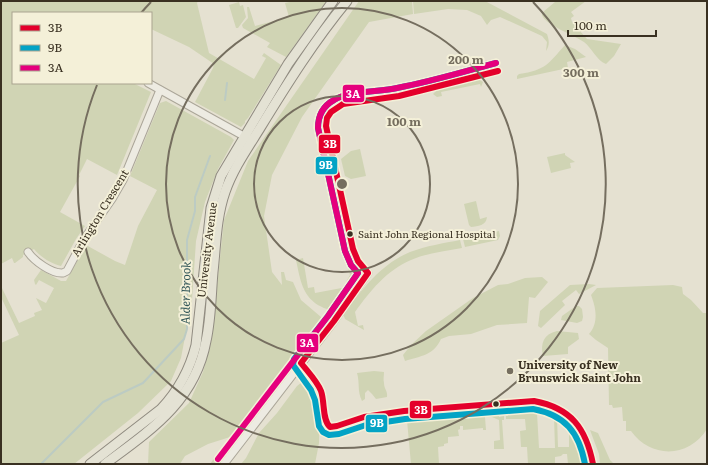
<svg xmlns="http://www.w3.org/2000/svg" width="708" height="465" font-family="Literata,serif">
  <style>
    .green { fill: #d0d4b4; fill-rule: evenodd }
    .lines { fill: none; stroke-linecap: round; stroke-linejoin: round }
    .stream { stroke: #bccbc3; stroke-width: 2 }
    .minor-casing { stroke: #aba699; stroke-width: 9 }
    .major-casing { stroke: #908b80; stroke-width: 11 }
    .minor { stroke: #edebe2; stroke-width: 7 }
    .major { stroke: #e4e2d4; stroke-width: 9 }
    .bus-1-casing { stroke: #f4f0d8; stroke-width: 9 }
    .bus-2-casing { stroke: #f4f0d8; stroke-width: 9 }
    .bus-3-casing { stroke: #f4f0d8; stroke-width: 9 }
    .bus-1 { stroke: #e4002b; stroke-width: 6 }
    .bus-2 { stroke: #03a3c5; stroke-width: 6 }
    .bus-3 { stroke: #e5007d; stroke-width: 6 }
    .ring { fill: none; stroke: #756e5f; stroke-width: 2 }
    .bus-dot { fill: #393021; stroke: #f4f0d8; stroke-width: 1.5 }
    .poi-dot { fill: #756e5f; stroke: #f4f0d8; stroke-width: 1.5 }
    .labels { text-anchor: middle; stroke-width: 4; stroke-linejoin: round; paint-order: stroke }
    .bus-label { font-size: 10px; fill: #393021; stroke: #f4f0d8; text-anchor: start }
    .street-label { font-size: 11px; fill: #393021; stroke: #f4f0d8 }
    .poi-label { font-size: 11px; font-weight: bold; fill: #393021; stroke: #f4f0d8; text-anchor: start }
    .water-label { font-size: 12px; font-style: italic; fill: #315658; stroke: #f4f0d8 }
    .centre { fill: #756e5f; stroke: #f4f0d8; stroke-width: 2 }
    .ring-label { font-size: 12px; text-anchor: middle; font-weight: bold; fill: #756e5f; stroke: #f4f0d8; stroke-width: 4; stroke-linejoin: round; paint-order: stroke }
    .line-badge { stroke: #f4f0d8; stroke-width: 1.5 }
    .badge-label { font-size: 11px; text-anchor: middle; font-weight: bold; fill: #fff }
  </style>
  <rect width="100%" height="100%" fill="#e5e1d1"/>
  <!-- green -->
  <g class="green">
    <path d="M1 1H198L197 3 209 53 254 79 266 58 262 56 264 53 281 65 248 118 245 121V123L241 127 195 102 213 68 214 64 189 47 151 29V13H13V83H133L151 92 117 175 87 159 79 175 80 176 60 212 85 226 76 239 61 266C52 264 40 257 34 249L23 255V257L15 263H14L12 258 1 264Z"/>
    <path d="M294 1H325V3L286 57 267 47 270 43 243 28 242 25 248 18 247 7H249L255 26 289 17 285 3Z"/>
    <path d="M359 1H412L413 14 369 22 302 117 272 175 264 216 272 272 282 285 281 272H284L286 280 293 282 301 300 321 317V327L315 337 215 464H210L230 437 208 444 185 456 180 464H148L149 442 189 403 203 372 211 343 224 220 248 161Z"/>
    <path d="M413 1H485L547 34C549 40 550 45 546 51L547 42 542 36 500 17 491 20 487 25 481 16 467 10 448 9 414 14Z"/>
    <path d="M560 1H586L571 12 574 16 571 18 572 22 587 39 621 44 614 56 606 64C596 60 592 48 584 42 574 35 545 25 542 15L543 12 555 2Z"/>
    <path d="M239 2 240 6 243 5 246 17 238 28H236L229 5Z"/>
    <path d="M565 45 575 49 586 57 567 62 568 68 517 79V76L519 74C546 70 548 64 565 45Z"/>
    <path d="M478 79 483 82 481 87 480 84 441 92 442 96 437 97 433 94 436 91Z"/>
    <path d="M166 101 231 137 234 140 218 169 205 202 196 241 192 300 181 358 171 381 138 413 74 464H1V343L19 335 1 297V286L19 323 35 316 34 313 42 310 36 298 46 303 54 288 39 280 36 285 35 284 34 280 41 270 61 281H66L86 245 115 261 125 265 138 226 157 190 130 176 160 103Z"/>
    <path d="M360 149 366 176 351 179 345 176 341 159 351 151Z"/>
    <path d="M565 153V155L575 162 570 163 571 168 551 173 547 157Z"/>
    <path d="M476 201 480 219 487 217C486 226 478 226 471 227L469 225 464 204Z"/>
    <path d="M499 231 500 236 498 240 465 247 463 239Z"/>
    <path d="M460 240 462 248C445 251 427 253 411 260 387 270 370 291 355 312L358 326 363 325 364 330 345 319 343 314 345 311C364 288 381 264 410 252 426 246 444 243 460 240Z"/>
    <path d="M343 249H348L358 273C356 285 344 297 336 306 332 310 327 310 322 307 302 298 300 278 296 260L303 258 308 288 314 287 315 293 347 287 346 282 350 275Z"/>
    <path d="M542 277 548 282 535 298 529 297 527 323 497 325 471 334 449 336 441 339C434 355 421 356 405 361L403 355 411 345 426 331 473 298 498 285 508 284 525 278Z"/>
    <path d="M589 284 596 285 579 294 576 290 562 301 565 305 541 328 538 326 540 311 570 285Z"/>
    <path d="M673 285 682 287 683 294 691 300 703 313H707V429C689 458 651 459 631 431H626V421H623L622 407 613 408 612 405H609L608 348 596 340 589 334C599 323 596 308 591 295L597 288Z"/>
    <path d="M576 306H579L582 309 583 317 582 321 577 323 561 320 562 316Z"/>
    <path d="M557 331 578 333 579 339 568 347V354L543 356C540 343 544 334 557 331Z"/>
    <path d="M374 371 384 372C384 376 383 379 384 383 384 389 388 391 387 397L376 399 372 394 368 390 365 393V399L362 401C357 391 360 383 357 373Z"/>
    <path d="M302 382 309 385 317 391 320 399 319 443 315 464H241L246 458 259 433 277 413 297 386Z"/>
    <path d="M528 401C566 401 589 429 593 464H568L567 454H563L561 456 555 457V464H526H528L527 447H521L520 431 526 430 525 419H506V416H508L507 408 498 409 499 417 504 416V420H502L504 449H494V441L500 440 499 420 492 417H485L486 430H483V428L463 430V426H460V429L458 430 459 436 448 437V443L444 444V446L438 447 439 464H411L407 420 404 411ZM545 412 546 417H554L555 448H539L537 413ZM557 417 565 418 569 423V447H558Z"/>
    <path d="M590 430 598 433 610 460 614 464H600L599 454Z"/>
  </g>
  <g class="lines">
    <!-- stream -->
    <g class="stream">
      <path d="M225 100 227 83"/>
      <path d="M41 464 103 402 143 383 184 339 187 329V240L195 211V197L210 156"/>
    </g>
    <!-- minor casing -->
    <g class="minor-casing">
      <g id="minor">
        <path d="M148 83 249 139"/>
        <path d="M28 252C34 261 52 274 63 273L67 271 84 239 112 199 123 180 160 90"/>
        <path d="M224 464 334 321 368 273"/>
      </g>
    </g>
    <!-- major casing -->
    <g class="major-casing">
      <g id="major">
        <path d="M90 464 161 409C178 391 190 369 196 345L211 208 221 176 288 64 333 1"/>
        <path d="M105 464C151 430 195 401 206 341 211 319 211 295 213 272 216 245 216 218 225 192 233 169 247 149 260 128 287 84 314 41 347 1"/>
      </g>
    </g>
    <!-- minor -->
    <use href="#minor" class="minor"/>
    <!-- major -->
    <use href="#major" class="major"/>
    <!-- bus-1 casing -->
    <g class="bus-1-casing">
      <path id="bus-1" d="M498 71 399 96 343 104 331 112 327 118 326 126 353 249 358 261 368 273 334 321 301 363C308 372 317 381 321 391 325 402 322 420 330 427L337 426 364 417 404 411 534 401C571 408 586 428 593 464"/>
    </g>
    <!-- bus-2 casing -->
    <g class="bus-2-casing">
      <path id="bus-2" d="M496 63C463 72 430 82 397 88 379 92 348 91 334 100 323 106 318 116 318 128L345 251 351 265 358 273 328 316 294 359 293 365 311 390 315 400 319 426 323 432 329 435 339 434 366 425 405 419 533 409C565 415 579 432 585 464"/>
    </g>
    <!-- bus-3 casing -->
    <g class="bus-3-casing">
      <path id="bus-3" d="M218 459 328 316 358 273 351 265 345 251 318 128C318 116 323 106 334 100 348 91 379 92 397 88 430 82 463 72 496 63"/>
    </g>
    <!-- bus-1 -->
    <use href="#bus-1" class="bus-1"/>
    <!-- bus-2 -->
    <use href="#bus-2" class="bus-2"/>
    <!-- bus-3 -->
    <use href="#bus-3" class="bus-3"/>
  </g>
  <!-- distance rings -->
  <g class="ring">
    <circle cx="342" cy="184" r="88"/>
    <circle cx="342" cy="184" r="176"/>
    <path d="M141 13A264 264 0 0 1 151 2M533 2A264 264 0 1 1 97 85"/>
  </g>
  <!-- markers -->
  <g class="bus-dot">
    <circle cx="350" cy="234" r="3.5"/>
    <circle cx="496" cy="404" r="3.5"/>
  </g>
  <circle class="poi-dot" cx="510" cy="371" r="4"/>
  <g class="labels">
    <!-- bus labels -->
    <g class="bus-label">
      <text x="358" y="238">Saint John Regional Hospital</text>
    </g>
    <!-- street labels -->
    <g class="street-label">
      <text transform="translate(100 213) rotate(-59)" y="4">Arlington Crescent</text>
      <text transform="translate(207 250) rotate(-83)" y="4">University Avenue</text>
    </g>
    <!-- poi labels -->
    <g class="poi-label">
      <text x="518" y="369">University of New<tspan x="518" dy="13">Brunswick Saint John</tspan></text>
    </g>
    <!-- water labels -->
    <g class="water-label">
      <text transform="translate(186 293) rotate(-89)" y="4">Alder Brook</text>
    </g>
  </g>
  <circle cx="342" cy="184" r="6" class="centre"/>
  <g class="ring-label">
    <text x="466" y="64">200 m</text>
    <text x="581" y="77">300 m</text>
    <text x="404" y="126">100 m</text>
  </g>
  <g class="line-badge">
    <rect x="342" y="84" width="23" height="19" rx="4" fill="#e5007d"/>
    <rect x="318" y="134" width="23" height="20" rx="4" fill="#e4002b"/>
    <rect x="315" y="156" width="23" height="19" rx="4" fill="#03a3c5"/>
    <rect x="296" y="333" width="23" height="20" rx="4" fill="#e5007d"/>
    <rect x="409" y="400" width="23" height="19" rx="4" fill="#e4002b"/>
    <rect x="365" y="414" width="23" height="19" rx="4" fill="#03a3c5"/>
  </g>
  <g class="badge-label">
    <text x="353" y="98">3A</text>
    <text x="330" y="148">3B</text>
    <text x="326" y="169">9B</text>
    <text x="307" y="347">3A</text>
    <text x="421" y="414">3B</text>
    <text x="377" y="427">9B</text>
  </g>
  <!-- border -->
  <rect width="708" height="465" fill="none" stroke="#393021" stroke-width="4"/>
  <!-- legend -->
  <rect x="12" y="12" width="140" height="72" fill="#f4f0d8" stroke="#a9a38f"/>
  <rect x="20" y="25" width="20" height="6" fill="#e4002b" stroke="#a9a38f"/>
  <text x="48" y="32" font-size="12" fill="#393021">3B</text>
  <rect x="20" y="45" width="20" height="6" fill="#03a3c5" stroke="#a9a38f"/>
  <text x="48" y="52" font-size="12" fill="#393021">9B</text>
  <rect x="20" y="65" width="20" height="6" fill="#e5007d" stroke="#a9a38f"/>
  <text x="48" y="72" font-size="12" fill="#393021">3A</text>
  <!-- scale -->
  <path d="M568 30v6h88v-6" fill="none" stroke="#393021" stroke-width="2"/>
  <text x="574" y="30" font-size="12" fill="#393021" stroke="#f4f0d8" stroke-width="3" paint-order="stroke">100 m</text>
</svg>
